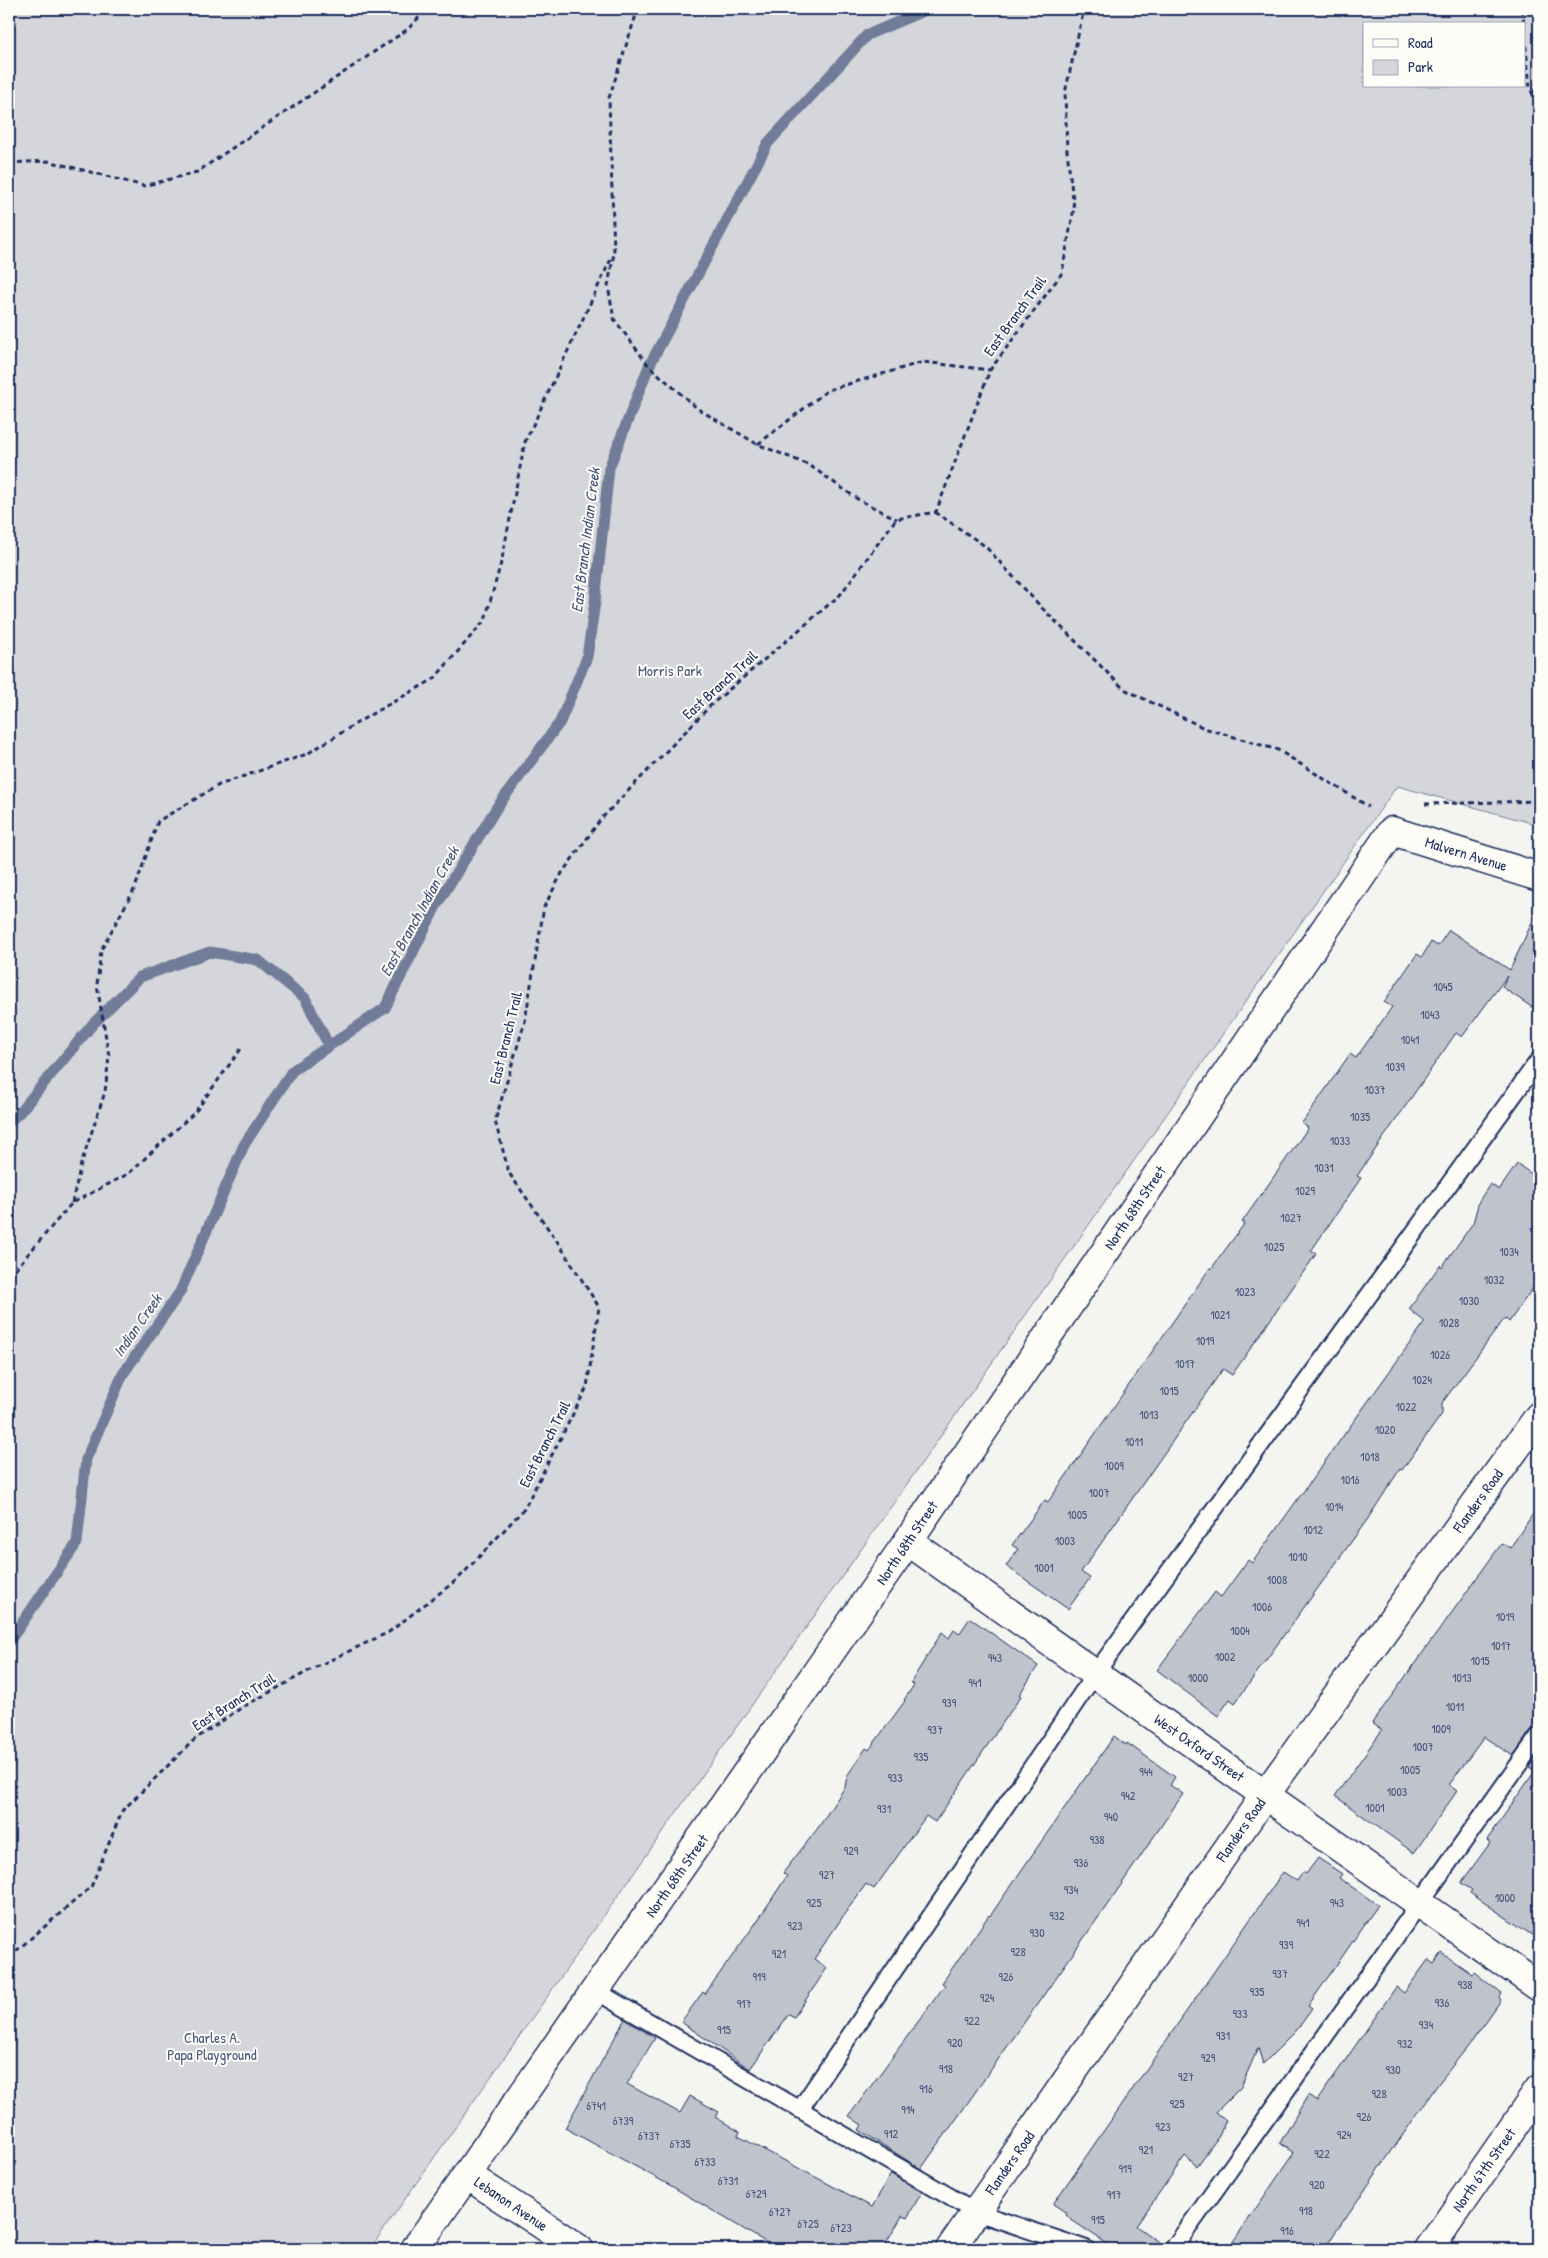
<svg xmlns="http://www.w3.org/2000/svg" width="1548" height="2258" font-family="'Patrick Hand',sans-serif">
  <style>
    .green { fill: #d4d6db; stroke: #78829c; fill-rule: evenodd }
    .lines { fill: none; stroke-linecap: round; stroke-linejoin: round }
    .stream { stroke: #717c98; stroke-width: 11 }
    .building { fill: #bfc3cc; stroke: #1b2f5e }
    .service-casing { stroke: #1b2f5e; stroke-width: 20 }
    .minor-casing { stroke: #1b2f5e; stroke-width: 31 }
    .path { stroke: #1b2f5e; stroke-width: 3; stroke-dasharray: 5 4; stroke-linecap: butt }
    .service { stroke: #fdfcf7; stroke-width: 16 }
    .minor { stroke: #fdfcf7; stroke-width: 28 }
    .labels { text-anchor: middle; stroke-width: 4; stroke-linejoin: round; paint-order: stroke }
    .number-label { font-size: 12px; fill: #44547a }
    .street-label { font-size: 15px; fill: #1b2f5e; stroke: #fdfcf7 }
    .park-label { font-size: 15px; fill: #49597d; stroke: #fdfcf7 }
    .water-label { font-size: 16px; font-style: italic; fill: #46567b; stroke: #fdfcf7 }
  </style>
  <rect width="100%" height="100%" fill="#f4f4f1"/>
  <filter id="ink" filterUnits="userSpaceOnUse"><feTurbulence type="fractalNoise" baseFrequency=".02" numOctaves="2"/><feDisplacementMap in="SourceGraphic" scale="10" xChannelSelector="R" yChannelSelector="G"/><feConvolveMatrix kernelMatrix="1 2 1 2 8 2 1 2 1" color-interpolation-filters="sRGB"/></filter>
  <g filter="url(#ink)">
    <!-- green -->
    <path class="green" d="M9 9H1539V825L1397 786 370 2249H9ZM1364 24H1524V86H1364Z"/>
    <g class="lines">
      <!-- stream -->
      <g class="stream">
        <path d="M9 1122 19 1113 92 1025 140 977 210 952 258 960 305 998 329 1046"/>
        <path d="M9 1642 77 1543 86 1459 123 1374 180 1292 244 1145 292 1071 385 1008 436 906 497 807 560 722 587 657 595 602 609 468 649 366 768 143 867 35 928 9"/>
      </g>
    </g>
    <!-- building -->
    <g class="building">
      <path d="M1539 907V1012L1502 987 1507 976 1462 1037 1456 1033 1357 1176 1361 1178 1311 1251 1316 1254 1232 1375 1223 1369 1081 1572 1090 1578 1068 1609 1006 1566 1018 1549 1012 1545 1045 1500 1048 1502 1210 1268 1211 1269 1245 1223 1242 1222 1308 1128 1302 1123 1350 1054 1356 1058 1392 1007 1384 1002 1417 954 1422 957 1431 942 1438 946 1449 930 1510 970Z"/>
      <path d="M1517 1164 1539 1179V1279L1509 1322 1505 1318 1442 1403V1414L1402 1470 1400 1469 1367 1520 1235 1703 1230 1699 1218 1716 1157 1670 1215 1592 1221 1597 1248 1560 1252 1563 1425 1322 1409 1309 1440 1265 1442 1267 1473 1223 1479 1201 1490 1184 1499 1190Z"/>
      <path d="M1539 1505V1726L1531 1730 1513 1756 1484 1737 1449 1785 1457 1791 1414 1853 1335 1796 1382 1730 1372 1723 1502 1543 1510 1548Z"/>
      <path d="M970 1618 1038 1666 1019 1695 1021 1696 935 1822 926 1816 874 1889 866 1884 848 1909 814 1959 827 1968 794 2017 789 2014 750 2069 681 2022 703 1992 705 1994 758 1920 787 1876 783 1873 818 1828 845 1787 847 1776 866 1748 869 1750 905 1701 904 1700 914 1685 911 1682 942 1632 949 1638 954 1630 959 1634Z"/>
      <path d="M1114 1736 1126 1745 1127 1743 1175 1777 1170 1785 1183 1794 1110 1901 921 2169 859 2130 862 2125 849 2116 945 1985 942 1983 989 1915 990 1916Z"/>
      <path d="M1539 1753V1940L1470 1893 1472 1890 1461 1883 1490 1843 1487 1840 1535 1771 1529 1767Z"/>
      <path d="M1318 1858 1342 1874 1339 1878 1378 1905 1308 2006 1312 2009 1296 2031 1263 2064 1258 2048 1241 2087 1216 2112 1226 2120 1219 2136 1197 2166 1185 2156 1136 2226 1164 2246 1163 2249H1115L1070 2219 1066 2215 1067 2213 1053 2204 1283 1872 1297 1881 1303 1872 1306 1874Z"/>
      <path d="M1442 1953 1472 1974 1474 1972 1502 1994 1499 1998 1501 2000 1473 2040 1438 2084 1324 2249H1228L1294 2153 1280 2143 1308 2095 1317 2101 1396 1987 1404 1993 1428 1960 1434 1964Z"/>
      <path d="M625 2019 655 2038 627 2084 680 2113 690 2096 719 2112 715 2117 740 2132 738 2136 872 2207 891 2174 922 2192 907 2218 902 2216 883 2249H777L673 2187 565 2128Z"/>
    </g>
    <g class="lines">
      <!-- service casing -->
      <g class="service-casing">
        <g id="service">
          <path d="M596 1991 976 2212 1086 2249"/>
          <path d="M800 2109 1095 1674 1539 1060"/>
          <path d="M1173 2249 1539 1736"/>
        </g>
      </g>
      <!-- minor casing -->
      <g class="minor-casing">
        <g id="minor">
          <path d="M908 1541 1265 1795 1539 1987"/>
          <path d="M467 2175 579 2249"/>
          <path d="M415 2249 908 1541 1392 831 1539 877"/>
          <path d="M950 2249 1265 1795 1539 1416"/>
          <path d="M1429 2249 1539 2090"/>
        </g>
      </g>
      <!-- path -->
      <g class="path">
        <path d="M640 9 636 15 609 98 614 253 608 286 614 319 649 366 698 409 757 444 809 465 859 500 897 519"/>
        <path d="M1522 9 1524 24"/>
        <path d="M1524 28 1530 88 1539 108"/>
        <path d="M9 163 48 161 144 186 197 172 408 29 427 9"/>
        <path d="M758 444 828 390 923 362 990 370"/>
        <path d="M935 512 985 546 1042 608 1124 689 1204 728 1278 750 1369 807"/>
        <path d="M1425 804 1539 801"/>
        <path d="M72 1203 81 1164 105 1092 109 1056 97 985 101 950 135 888 158 821 219 785 307 754 370 715 434 679 485 620 502 559 525 442 611 259"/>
        <path d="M9 1286 11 1274 72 1203 128 1174 195 1112 243 1046"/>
        <path d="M9 1957 91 1887 122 1811 194 1740 241 1708 314 1668 389 1632 458 1579 524 1509 587 1387 599 1307 559 1244 509 1173 495 1121 525 1021 544 907 562 873 601 819 711 705 840 595 896 519 936 512 990 370 1062 273 1074 208 1067 151 1065 93 1084 9"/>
      </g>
      <!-- service -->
      <use href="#service" class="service"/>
      <!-- minor -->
      <use href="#minor" class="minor"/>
    </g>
  </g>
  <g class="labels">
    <!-- number labels -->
    <g class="number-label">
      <text x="1443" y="991">1045</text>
      <text x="1430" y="1019">1043</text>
      <text x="1410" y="1044">1041</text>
      <text x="1395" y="1071">1039</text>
      <text x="1375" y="1094">1037</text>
      <text x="1360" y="1121">1035</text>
      <text x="1340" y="1145">1033</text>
      <text x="1324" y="1172">1031</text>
      <text x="1305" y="1195">1029</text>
      <text x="1291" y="1222">1027</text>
      <text x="1274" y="1251">1025</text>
      <text x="1509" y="1256">1034</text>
      <text x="1494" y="1284">1032</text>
      <text x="1245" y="1296">1023</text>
      <text x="1469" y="1305">1030</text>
      <text x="1220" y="1319">1021</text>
      <text x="1449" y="1327">1028</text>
      <text x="1205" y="1345">1019</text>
      <text x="1440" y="1359">1026</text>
      <text x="1185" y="1368">1017</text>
      <text x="1422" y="1384">1024</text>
      <text x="1169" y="1395">1015</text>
      <text x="1406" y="1411">1022</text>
      <text x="1149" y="1419">1013</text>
      <text x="1385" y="1434">1020</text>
      <text x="1134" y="1446">1011</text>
      <text x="1370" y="1461">1018</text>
      <text x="1114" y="1470">1009</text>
      <text x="1350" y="1484">1016</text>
      <text x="1099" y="1497">1007</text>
      <text x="1334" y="1511">1014</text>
      <text x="1077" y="1519">1005</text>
      <text x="1313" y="1534">1012</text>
      <text x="1065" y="1545">1003</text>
      <text x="1298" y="1561">1010</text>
      <text x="1044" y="1572">1001</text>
      <text x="1277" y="1584">1008</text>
      <text x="1262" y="1611">1006</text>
      <text x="1505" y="1621">1019</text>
      <text x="1240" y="1635">1004</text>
      <text x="1501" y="1650">1017</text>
      <text x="1225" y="1661">1002</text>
      <text x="995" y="1662">943</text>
      <text x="1480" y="1665">1015</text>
      <text x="1198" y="1682">1000</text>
      <text x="1462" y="1682">1013</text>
      <text x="975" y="1687">941</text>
      <text x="949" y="1707">939</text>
      <text x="1455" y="1711">1011</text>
      <text x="1441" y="1733">1009</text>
      <text x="935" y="1734">937</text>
      <text x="1423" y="1751">1007</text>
      <text x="921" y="1761">935</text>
      <text x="1410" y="1774">1005</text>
      <text x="1146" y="1776">944</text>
      <text x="895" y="1782">933</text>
      <text x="1397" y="1796">1003</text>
      <text x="1128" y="1800">942</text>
      <text x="1375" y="1812">1001</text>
      <text x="884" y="1813">931</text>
      <text x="1111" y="1821">940</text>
      <text x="1097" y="1844">938</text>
      <text x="851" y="1855">929</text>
      <text x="1081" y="1867">936</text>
      <text x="827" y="1879">927</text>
      <text x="1071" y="1894">934</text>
      <text x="1505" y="1902">1000</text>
      <text x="814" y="1907">925</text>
      <text x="1337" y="1907">943</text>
      <text x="1057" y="1920">932</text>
      <text x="1303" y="1927">941</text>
      <text x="795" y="1930">923</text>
      <text x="1037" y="1937">930</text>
      <text x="1286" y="1949">939</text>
      <text x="1018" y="1956">928</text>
      <text x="779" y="1958">921</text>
      <text x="1280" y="1978">937</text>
      <text x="759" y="1981">919</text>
      <text x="1006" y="1981">926</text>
      <text x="1465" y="1989">938</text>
      <text x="1257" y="1996">935</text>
      <text x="987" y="2002">924</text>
      <text x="1442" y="2007">936</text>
      <text x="744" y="2008">917</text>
      <text x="1240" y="2018">933</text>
      <text x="972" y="2025">922</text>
      <text x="1426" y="2029">934</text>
      <text x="724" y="2034">915</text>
      <text x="1223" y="2040">931</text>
      <text x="955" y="2047">920</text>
      <text x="1405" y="2048">932</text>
      <text x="1208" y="2062">929</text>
      <text x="946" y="2073">918</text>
      <text x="1393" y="2074">930</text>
      <text x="1186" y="2081">927</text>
      <text x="926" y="2093">916</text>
      <text x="1379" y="2098">928</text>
      <text x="1177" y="2108">925</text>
      <text x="596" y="2110">6741</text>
      <text x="908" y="2114">914</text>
      <text x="1364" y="2121">926</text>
      <text x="623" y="2125">6739</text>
      <text x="1163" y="2131">923</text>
      <text x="891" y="2138">912</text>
      <text x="1344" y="2139">924</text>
      <text x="649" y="2140">6737</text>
      <text x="680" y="2148">6735</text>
      <text x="1146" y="2154">921</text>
      <text x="1322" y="2158">922</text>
      <text x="705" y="2166">6733</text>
      <text x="1125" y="2173">919</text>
      <text x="728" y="2185">6731</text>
      <text x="1317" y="2189">920</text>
      <text x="756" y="2198">6729</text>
      <text x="1114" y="2199">917</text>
      <text x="1306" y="2215">918</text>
      <text x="780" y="2216">6727</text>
      <text x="1098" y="2224">915</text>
      <text x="808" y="2228">6725</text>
      <text x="841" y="2232">6723</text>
      <text x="1287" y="2235">916</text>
    </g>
    <!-- street labels -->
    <g class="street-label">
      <text transform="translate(1015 316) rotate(-54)" y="5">East Branch Trail</text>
      <text transform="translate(720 685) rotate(-42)" y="5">East Branch Trail</text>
      <text transform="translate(1466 854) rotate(17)" y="5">Malvern Avenue</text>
      <text transform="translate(506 1038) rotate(-76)" y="5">East Branch Trail</text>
      <text transform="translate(1135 1208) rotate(-56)" y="5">North 68th Street</text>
      <text transform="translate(545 1444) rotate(-63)" y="5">East Branch Trail</text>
      <text transform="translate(1478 1501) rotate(-54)" y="5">Flanders Road</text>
      <text transform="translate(907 1543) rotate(-56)" y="5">North 68th Street</text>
      <text transform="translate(234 1702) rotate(-32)" y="5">East Branch Trail</text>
      <text transform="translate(1199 1748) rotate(35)" y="5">West Oxford Street</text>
      <text transform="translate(1241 1830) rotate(-55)" y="5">Flanders Road</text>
      <text transform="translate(677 1876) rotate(-55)" y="5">North 68th Street</text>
      <text transform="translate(1010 2163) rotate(-55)" y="5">Flanders Road</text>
      <text transform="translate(1484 2170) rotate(-55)" y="5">North 67th Street</text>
      <text transform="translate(511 2204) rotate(34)" y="5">Lebanon Avenue</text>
    </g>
    <!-- park labels -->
    <g class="park-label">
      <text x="670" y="676">Morris Park</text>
      <text x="212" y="2043">Charles A.<tspan x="212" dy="17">Papa Playground</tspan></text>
    </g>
    <!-- water labels -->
    <g class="water-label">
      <text transform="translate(585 540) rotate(-83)" y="6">East Branch Indian Creek</text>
      <text transform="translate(419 911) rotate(-61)" y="6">East Branch Indian Creek</text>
      <text transform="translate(137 1325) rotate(-55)" y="6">Indian Creek</text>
    </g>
  </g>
  <!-- margin -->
  <rect width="1548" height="2258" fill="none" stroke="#fdfcf7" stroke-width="30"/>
  <rect x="15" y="15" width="1518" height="2228" fill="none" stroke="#1b2f5e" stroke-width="2" filter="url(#ink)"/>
  <!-- legend -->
  <rect x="1363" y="22" width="162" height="65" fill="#fdfcf7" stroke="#a3aaba"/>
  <rect x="1373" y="39" width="25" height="8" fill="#fdfcf7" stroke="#a3aaba"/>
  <text x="1408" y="48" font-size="15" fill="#1b2f5e">Road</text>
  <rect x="1373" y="60" width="25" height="15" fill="#d4d6db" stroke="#a3aaba"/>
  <text x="1408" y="72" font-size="15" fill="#1b2f5e">Park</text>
</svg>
